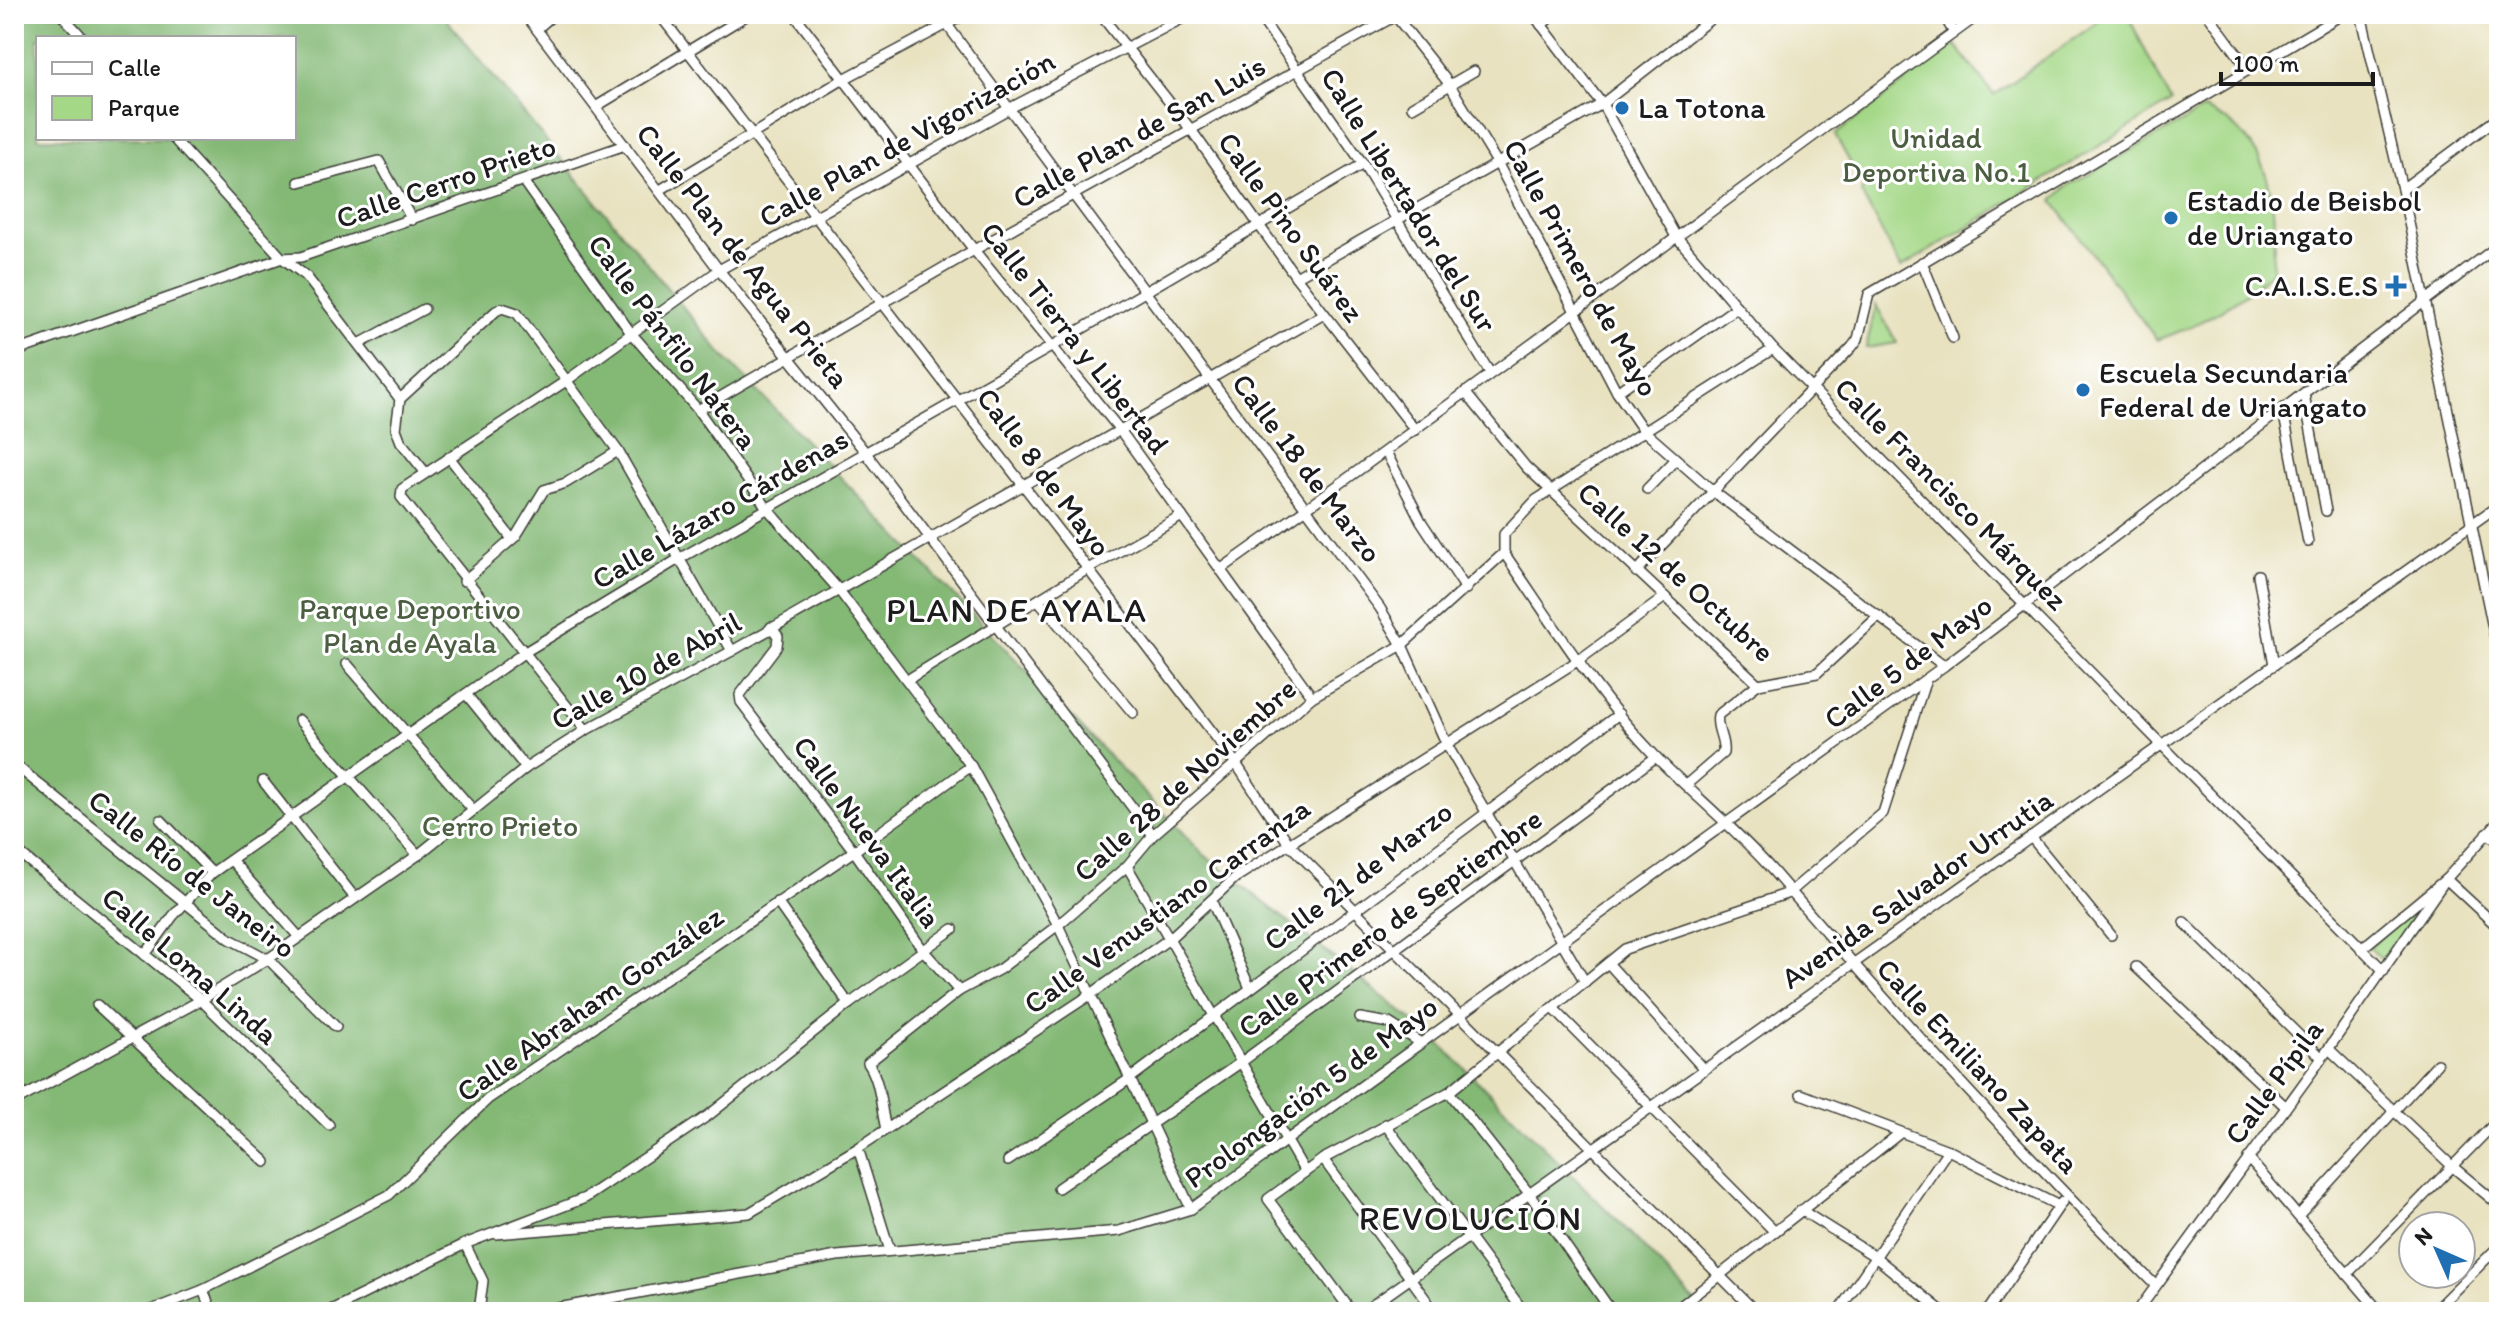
<svg xmlns="http://www.w3.org/2000/svg" width="2513" height="1326" font-family="Itim,sans-serif">
  <style>
    .green { fill: #a4d887; stroke: #607a52; stroke-width: 2 }
    .forest { fill: #83b874; stroke: #506a48; stroke-width: 2; fill-rule: evenodd }
    .lines { fill: none; stroke-linecap: round; stroke-linejoin: round }
    .street-casing { stroke: #3b3a35; stroke-width: 12 }
    .street { stroke: #fff; stroke-width: 9 }
    .poi-dot { fill: #1f6fb2; stroke: #fff; stroke-width: 3 }
    .labels { text-anchor: middle; stroke-width: 6; stroke-linejoin: round; paint-order: stroke }
    .poi-label { font-size: 30px; fill: #1c1c1c; stroke: #fff; text-anchor: start }
    .street-label { font-size: 30px; fill: #1c1c1c; stroke: #fff }
    .park-label { font-size: 30px; fill: #4c5e41; stroke: #fff }
    .quarter-label { font-size: 34px; letter-spacing: 2px; fill: #1c1c1c; stroke: #fff }
  </style>
  <rect width="100%" height="100%" fill="#fff"/>
  <filter id="ink" filterUnits="userSpaceOnUse"><feTurbulence type="fractalNoise" baseFrequency=".0125" numOctaves="2"/><feDisplacementMap in="SourceGraphic" scale="16" xChannelSelector="R" yChannelSelector="G"/><feConvolveMatrix kernelMatrix="1 2 1 2 8 2 1 2 1" color-interpolation-filters="sRGB"/></filter>
  <filter id="wash" filterUnits="userSpaceOnUse"><feTurbulence type="fractalNoise" baseFrequency=".006" numOctaves="4" result="noise"/><feDisplacementMap in="SourceGraphic" scale="32" xChannelSelector="R" yChannelSelector="G"/><feGaussianBlur stdDeviation="1.8" result="paint"/><feColorMatrix in="noise" values="0 0 0 0 0 0 0 0 0 0 0 0 0 0 0 0 0 1.4 0 .05"/><feComposite in="paint" operator="in"/></filter>
  <g filter="url(#wash)">
    <rect width="100%" height="100%" fill="#e8e2c0"/>
    <!-- green -->
    <g class="green">
      <path d="M2109 14H2127L2171 102 1901 268 1861 193 1863 186 1835 135 1955 44 1994 95Z"/>
      <path d="M2205 109C2273 138 2279 206 2272 271 2241 302 2198 326 2157 340L2053 201 2066 187Z"/>
      <path d="M1876 305 1897 343 1866 348Z"/>
      <path d="M2439 886 2384 962 2369 947Z"/>
    </g>
    <!-- forest -->
    <path class="forest" d="M14 14H442L720 352 1202 853 1432 1036 1633 1236 1704 1312H14ZM38 38H294V138H38Z"/>
  </g>
  <g filter="url(#ink)">
    <g class="lines">
      <!-- street casing -->
      <g class="street-casing">
        <g id="street">
          <path d="M61 14 83 38"/>
          <path d="M525 14 719 270 866 453 1153 835"/>
          <path d="M659 14 1088 569 1235 762 1289 844 1756 1312"/>
          <path d="M794 14 974 250 1120 430 1312 697"/>
          <path d="M939 14 1380 608 1402 645 1447 745 1585 982"/>
          <path d="M1100 14 1192 131 1296 277 1415 430"/>
          <path d="M1258 14 1363 164 1490 373"/>
          <path d="M1394 14 1450 85 1498 164 1617 392 1643 430 1714 492 1944 666"/>
          <path d="M1533 14 1602 104 1675 235 1773 349 2384 971"/>
          <path d="M1943 14 1954 33"/>
          <path d="M2208 14 2249 70"/>
          <path d="M2361 14 2402 189 2499 657"/>
          <path d="M1541 25 1555 14"/>
          <path d="M537 29 554 14"/>
          <path d="M597 106 749 14"/>
          <path d="M1412 107 1474 71"/>
          <path d="M173 138 282 258 306 276 400 399"/>
          <path d="M523 181 631 333 698 410 767 508 838 589 971 766 1058 925 1191 1209"/>
          <path d="M299 182 379 161 412 220"/>
          <path d="M2402 189 2499 117"/>
          <path d="M660 190 842 80 966 14"/>
          <path d="M1922 262 1953 338"/>
          <path d="M1296 277 1602 104 1717 14"/>
          <path d="M359 344 424 309"/>
          <path d="M14 352 282 258 301 257 625 145"/>
          <path d="M1465 392 1526 467 1758 684"/>
          <path d="M1617 392 1737 307"/>
          <path d="M2304 394 2326 511"/>
          <path d="M698 410 974 250 1395 16"/>
          <path d="M2283 410 2308 542"/>
          <path d="M1386 452 1421 521 1466 589"/>
          <path d="M449 457 512 539"/>
          <path d="M425 472 401 442 396 429 400 399 496 311 502 308 517 313 618 451 732 651"/>
          <path d="M1647 489 1676 459"/>
          <path d="M1504 553C1552 622 1597 696 1656 757 1694 795 1737 830 1773 871 1895 1013 2022 1152 2155 1285"/>
          <path d="M1220 570C1476 388 1726 199 1980 14"/>
          <path d="M1636 572 1852 347 1858 339 1869 294 2343 14"/>
          <path d="M2258 575 2274 665"/>
          <path d="M464 581 516 536 544 490 566 483 618 451"/>
          <path d="M1038 600 1133 713"/>
          <path d="M771 627 778 636 777 646 740 695 741 702 854 851 923 950 959 991"/>
          <path d="M347 664 473 810"/>
          <path d="M907 680 1088 569 1182 516"/>
          <path d="M466 694 526 768"/>
          <path d="M299 720 418 855"/>
          <path d="M586 730 401 497 402 489 566 381 719 270 1012 107 1191 14"/>
          <path d="M14 764 230 939 268 959 336 1027"/>
          <path d="M263 781 355 898"/>
          <path d="M1687 784 1723 753C1725 738 1715 729 1718 715L1758 684 1817 673 1879 616"/>
          <path d="M161 820 212 873"/>
          <path d="M2487 833 2499 842"/>
          <path d="M2031 837 2111 935"/>
          <path d="M14 849 201 1000 329 1125"/>
          <path d="M232 861 299 937"/>
          <path d="M1127 866 1305 1172"/>
          <path d="M2446 879 2499 928"/>
          <path d="M777 902 849 1004"/>
          <path d="M1212 902 1250 988"/>
          <path d="M2184 922 2322 1058"/>
          <path d="M2361 949 2446 879"/>
          <path d="M145 955 173 916 212 873 525 652 677 560 1051 347 1363 164"/>
          <path d="M1608 963 1704 1069"/>
          <path d="M2136 967 2286 1107"/>
          <path d="M97 1005 266 1162"/>
          <path d="M1554 1009 1774 1231"/>
          <path d="M1360 1018 1389 1023 1421 1043"/>
          <path d="M2329 1049 2453 1167 2499 1205"/>
          <path d="M1449 1092 1528 1192 1612 1312"/>
          <path d="M1801 1094 1948 1150 2059 1206"/>
          <path d="M14 1102 201 1000 268 959 418 855 526 768 586 730 732 651 1324 314"/>
          <path d="M1385 1124 1524 1312"/>
          <path d="M886 1129C880 1106 881 1082 868 1063L959 991 1000 969 1058 925 1127 866 1153 835 1312 697 1402 645 1504 553V534L1536 500 1773 349"/>
          <path d="M858 1148 890 1251"/>
          <path d="M2248 1158 2380 1312"/>
          <path d="M1323 1159 1435 1312"/>
          <path d="M1008 1161 1128 1080 1619 714"/>
          <path d="M1058 1188 1240 1063 1656 757"/>
          <path d="M1801 1210 1874 1256 1943 1312"/>
          <path d="M2298 1216 2437 1064"/>
          <path d="M496 1234 749 1213 858 1148 1090 995 1169 939 1235 878 1579 660 1665 597"/>
          <path d="M465 1244 483 1281 479 1312"/>
          <path d="M2347 1274 2499 1119"/>
          <path d="M203 1290 212 1312"/>
          <path d="M146 1312 203 1290 389 1195 488 1099 854 851 971 766"/>
          <path d="M327 1312 465 1244 585 1198 709 1115 849 1004 953 929"/>
          <path d="M537 1312 837 1256 1119 1231 1191 1209 1944 666 2499 245"/>
          <path d="M1352 1312 1268 1199 1323 1159 1449 1092 1625 949 1789 893 1883 813 1926 679"/>
          <path d="M1363 1312 2499 505"/>
          <path d="M1673 1312 1900 1133"/>
          <path d="M1838 1312 1948 1150"/>
          <path d="M1987 1312 2062 1202"/>
          <path d="M2137 1312 2322 1058 2446 879 2499 821"/>
          <path d="M2433 1312 2499 1246"/>
        </g>
      </g>
      <!-- street -->
      <use href="#street" class="street"/>
    </g>
  </g>
  <!-- markers -->
  <g class="poi-dot">
    <circle cx="1622" cy="108" r="8"/>
    <circle cx="2171" cy="218" r="8"/>
    <path d="M2392 274h8v8h8v8h-8v8h-8v-8h-8v-8h8z"/>
    <circle cx="2083" cy="390" r="8"/>
  </g>
  <g class="labels">
    <!-- poi labels -->
    <g class="poi-label">
      <text x="1638" y="118">La Totona</text>
      <text x="2187" y="211">Estadio de Beisbol<tspan x="2187" dy="34">de Uriangato</tspan></text>
      <text x="2378" y="296" text-anchor="end">C.A.I.S.E.S</text>
      <text x="2099" y="383">Escuela Secundaria<tspan x="2099" dy="34">Federal de Uriangato</tspan></text>
    </g>
    <!-- street labels -->
    <g class="street-label">
      <text transform="translate(1139 132) rotate(-29)" y="10">Calle Plan de San Luis</text>
      <text transform="translate(907 139) rotate(-29)" y="10">Calle Plan de Vigorización</text>
      <text transform="translate(446 182) rotate(-19)" y="10">Calle Cerro Prieto</text>
      <text transform="translate(1409 200) rotate(58)" y="10">Calle Libertador del Sur</text>
      <text transform="translate(1291 227) rotate(54)" y="10">Calle Pino Suárez</text>
      <text transform="translate(743 256) rotate(52)" y="10">Calle Plan de Agua Prieta</text>
      <text transform="translate(1581 268) rotate(61)" y="10">Calle Primero de Mayo</text>
      <text transform="translate(1075 338) rotate(52)" y="10">Calle Tierra y Libertad</text>
      <text transform="translate(673 342) rotate(53)" y="10">Calle Pánfilo Natera</text>
      <text transform="translate(1307 468) rotate(53)" y="10">Calle 18 de Marzo</text>
      <text transform="translate(1044 472) rotate(53)" y="10">Calle 8 de Mayo</text>
      <text transform="translate(1951 494) rotate(45)" y="10">Calle Francisco Márquez</text>
      <text transform="translate(720 509) rotate(-30)" y="10">Calle Lázaro Cárdenas</text>
      <text transform="translate(1676 572) rotate(42)" y="10">Calle 12 de Octubre</text>
      <text transform="translate(1908 662) rotate(-37)" y="10">Calle 5 de Mayo</text>
      <text transform="translate(646 671) rotate(-29)" y="10">Calle 10 de Abril</text>
      <text transform="translate(1185 780) rotate(-42)" y="10">Calle 28 de Noviembre</text>
      <text transform="translate(867 832) rotate(54)" y="10">Calle Nueva Italia</text>
      <text transform="translate(192 874) rotate(38)" y="10">Calle Río de Janeiro</text>
      <text transform="translate(1358 876) rotate(-37)" y="10">Calle 21 de Marzo</text>
      <text transform="translate(1917 889) rotate(-35)" y="10">Avenida Salvador Urrutia</text>
      <text transform="translate(1167 906) rotate(-36)" y="10">Calle Venustiano Carranza</text>
      <text transform="translate(1390 923) rotate(-36)" y="10">Calle Primero de Septiembre</text>
      <text transform="translate(190 966) rotate(41)" y="10">Calle Loma Linda</text>
      <text transform="translate(590 1004) rotate(-35)" y="10">Calle Abraham González</text>
      <text transform="translate(1978 1066) rotate(47)" y="10">Calle Emiliano Zapata</text>
      <text transform="translate(2274 1082) rotate(-54)" y="10">Calle Pípila</text>
      <text transform="translate(1311 1092) rotate(-36)" y="10">Prolongación 5 de Mayo</text>
    </g>
    <!-- park labels -->
    <g class="park-label">
      <text x="1936" y="148">Unidad<tspan x="1936" dy="34">Deportiva No.1</tspan></text>
      <text x="410" y="619">Parque Deportivo<tspan x="410" dy="34">Plan de Ayala</tspan></text>
      <text x="500" y="836">Cerro Prieto</text>
    </g>
    <!-- quarter labels -->
    <g class="quarter-label">
      <text x="1017" y="622">PLAN DE AYALA</text>
      <text x="1471" y="1230">REVOLUCIÓN</text>
    </g>
  </g>
  <!-- margin -->
  <rect width="2513" height="1326" fill="none" stroke="#fff" stroke-width="48"/>
  <!-- legend -->
  <rect x="36" y="36" width="260" height="104" fill="#ffffff" stroke="#a4a4a4" stroke-width="2"/>
  <rect x="52" y="62" width="40" height="12" fill="#ffffff" stroke="#a4a4a4" stroke-width="2"/>
  <text x="108" y="76" font-size="24" fill="#1c1c1c">Calle</text>
  <rect x="52" y="96" width="40" height="24" fill="#a4d887" stroke="#a4a4a4" stroke-width="2"/>
  <text x="108" y="116" font-size="24" fill="#1c1c1c">Parque</text>
  <!-- north arrow -->
  <g transform="translate(2437 1250) rotate(315)"><circle r="38" fill="#ffffff" stroke="#a4a4a4" stroke-width="2"/>
  <path d="M0-6L14 30L0 20L-14 30Z" fill="#1f6fb2"/>
  <text y="-12" font-size="22" font-weight="bold" text-anchor="middle" fill="#1c1c1c">N</text>
  </g>
  <!-- scale -->
  <path d="M2221 72v12h152v-12" fill="none" stroke="#1c1c1c" stroke-width="4"/>
  <text x="2233" y="72" font-size="24" fill="#1c1c1c" stroke="#ffffff" stroke-width="6" paint-order="stroke">100 m</text>
</svg>
